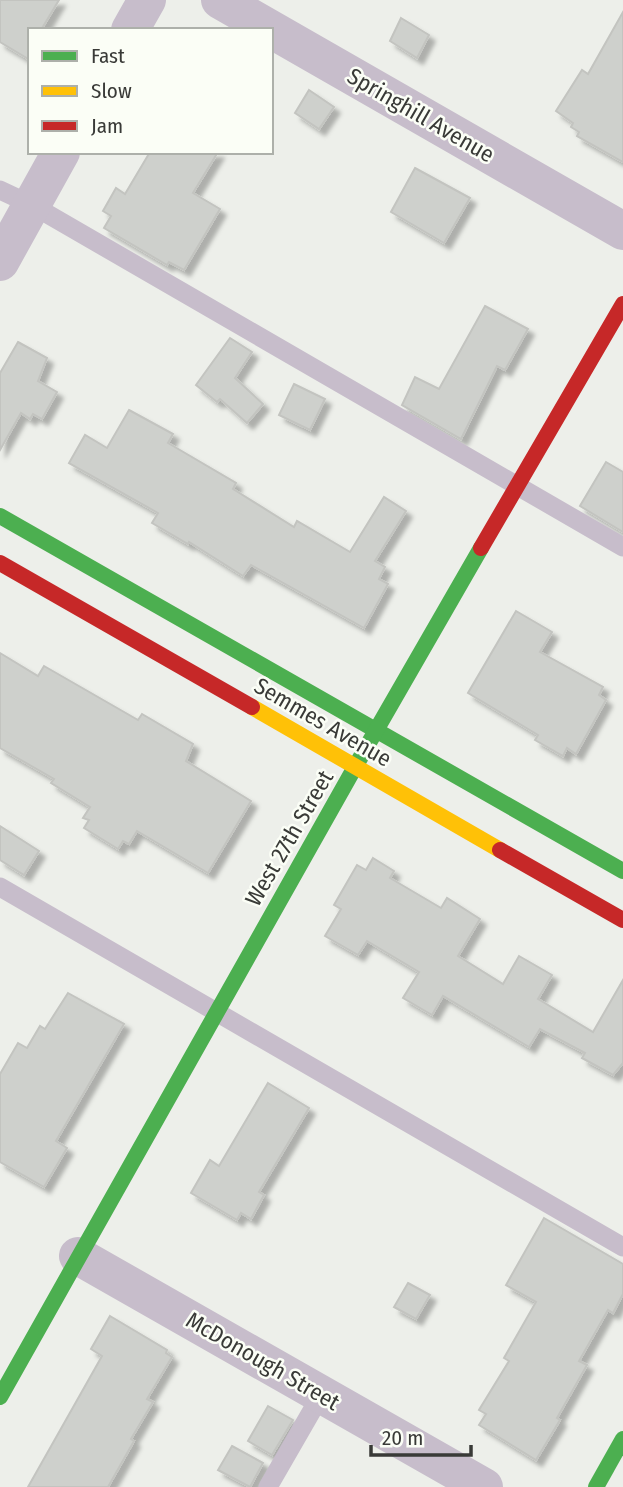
<svg xmlns="http://www.w3.org/2000/svg" width="623" height="1487" font-family="'Fira Sans Condensed',sans-serif">
  <style>
    .building { fill: #ced0cc; stroke: #c3c4c0; stroke-width: 2; filter: url(#shadow) }
    .lines { fill: none; stroke-linecap: round; stroke-linejoin: round }
    .lane { stroke: #c7bdcb; stroke-width: 19 }
    .street { stroke: #c7bdcb; stroke-width: 38 }
    .fast { stroke: #4caf50; stroke-width: 16 }
    .slow { stroke: #ffc107; stroke-width: 16 }
    .jam { stroke: #c62828; stroke-width: 16 }
    .labels { text-anchor: middle; stroke-width: 5; stroke-linejoin: round; paint-order: stroke }
    .street-label { font-size: 23px; fill: #393a37; stroke: #fbfef6 }
  </style>
  <defs>
    <filter id="shadow"><feDropShadow dx="6" dy="6" stdDeviation="2" flood-color="#0004"/></filter>
  </defs>
  <rect width="100%" height="100%" fill="#edefea"/>
  <!-- building -->
  <g class="building">
    <path d="M0 0H59L41 30H30V60L0 42Z"/>
    <path d="M623 12V162L577 136 579 132 571 127 573 123 556 111 582 70 588 74Z"/>
    <path d="M401 18 429 35 417 58 390 41Z"/>
    <path d="M309 90 334 107 319 129 295 113Z"/>
    <path d="M150 152H218L193 193 220 209 184 270 169 262 167 265 104 228 111 216 103 211 116 188 125 194Z"/>
    <path d="M415 168 470 198 444 243 391 212Z"/>
    <path d="M485 306 528 329 505 370 497 366 461 439 402 405 415 377 439 389Z"/>
    <path d="M230 338 252 352 235 378 263 404 247 423 220 399 217 402 196 385Z"/>
    <path d="M18 342 47 358 38 381 57 392 42 419 33 414 30 419 21 413 0 450V373Z"/>
    <path d="M294 384 325 399 310 430 279 415Z"/>
    <path d="M129 410 173 434 168 443 236 483 233 489 294 527 297 521 350 552 384 497 406 511 375 561 385 567 379 579 388 584 364 628 251 565 243 576 189 542 188 544 152 523 158 513 69 463 85 435 107 448Z"/>
    <path d="M606 462 623 472V532L580 506Z"/>
    <path d="M516 611 552 632 540 652 603 687 599 695 606 700 576 754 567 748 563 756 535 740 538 735 468 693Z"/>
    <path d="M0 653 38 676 44 666 138 720 142 714 193 744 186 761 251 801 208 873 137 831 129 844 123 841 118 849 84 828 89 820 83 818 90 807 51 783 54 779 0 748Z"/>
    <path d="M0 826 39 851 24 875 0 860Z"/>
    <path d="M373 858 394 871 390 878 441 908 447 898 480 919 458 956 503 984 519 956 552 975 538 999 593 1032 623 980V1063L613 1075 582 1058 585 1053 540 1029 529 1047 443 996 432 1015 403 998 419 972 367 941 358 955 325 936 341 909 334 905 357 865 366 870Z"/>
    <path d="M68 993 124 1024 56 1141 67 1148 44 1187 0 1162V1074L18 1043 27 1048 40 1026 45 1029Z"/>
    <path d="M268 1083 309 1108 259 1192 264 1195 251 1219 241 1213 237 1220 191 1193 210 1160 219 1166Z"/>
    <path d="M544 1218 623 1264V1294L613 1313 608 1310 579 1361 587 1365 557 1418 560 1420 536 1460 479 1425 486 1414 479 1410 509 1361 504 1358 536 1302 506 1285Z"/>
    <path d="M408 1283 430 1295 416 1319 394 1307Z"/>
    <path d="M110 1316 167 1350 166 1353 172 1357 147 1399 153 1402 131 1439 134 1441 108 1487H28L102 1356 91 1349Z"/>
    <path d="M268 1406 293 1420 272 1455 248 1441Z"/>
    <path d="M232 1446 263 1463 250 1487 218 1470Z"/>
  </g>
  <g class="lines">
    <!-- lane -->
    <g class="lane">
      <path d="M0 190 32 205 623 547"/>
      <path d="M0 887 623 1247"/>
      <path d="M268 1487 321 1395"/>
    </g>
    <!-- street -->
    <g class="street">
      <path d="M220 0 623 231"/>
      <path d="M130 30 147 0"/>
      <path d="M0 262 61 152"/>
      <path d="M78 1256 484 1487"/>
    </g>
    <!-- fast -->
    <g class="fast">
      <path d="M0 516 623 871"/>
      <path d="M0 1397 355 767 481 548"/>
      <path d="M596 1487 623 1439"/>
    </g>
    <!-- slow -->
    <path class="slow" d="M252 707 500 850"/>
    <!-- jam -->
    <g class="jam">
      <path d="M481 548 623 304"/>
      <path d="M0 563 252 707"/>
      <path d="M500 850 623 920"/>
    </g>
  </g>
  <g class="labels">
    <!-- street labels -->
    <g class="street-label">
      <text transform="translate(421 115) rotate(30)" y="8">Springhill Avenue</text>
      <text transform="translate(323 722) rotate(30)" y="8">Semmes Avenue</text>
      <text transform="translate(289 838) rotate(-60)" y="8">West 27th Street</text>
      <text transform="translate(263 1361) rotate(30)" y="8">McDonough Street</text>
    </g>
  </g>
  <!-- legend -->
  <rect x="28" y="28" width="245" height="126" fill="#fbfef6" stroke="#adb0aa" stroke-width="2"/>
  <rect x="42" y="51" width="35" height="10" fill="#4caf50" stroke="#adb0aa" stroke-width="2"/>
  <text x="91" y="63" font-size="21" fill="#393a37">Fast</text>
  <rect x="42" y="86" width="35" height="10" fill="#ffc107" stroke="#adb0aa" stroke-width="2"/>
  <text x="91" y="98" font-size="21" fill="#393a37">Slow</text>
  <rect x="42" y="121" width="35" height="10" fill="#c62828" stroke="#adb0aa" stroke-width="2"/>
  <text x="91" y="133" font-size="21" fill="#393a37">Jam</text>
  <!-- scale -->
  <path d="M371 1445v10h100v-10" fill="none" stroke="#393a37" stroke-width="3.5"/>
  <text x="382" y="1445" font-size="21" fill="#393a37" stroke="#fbfef6" stroke-width="5" paint-order="stroke">20 m</text>
</svg>
